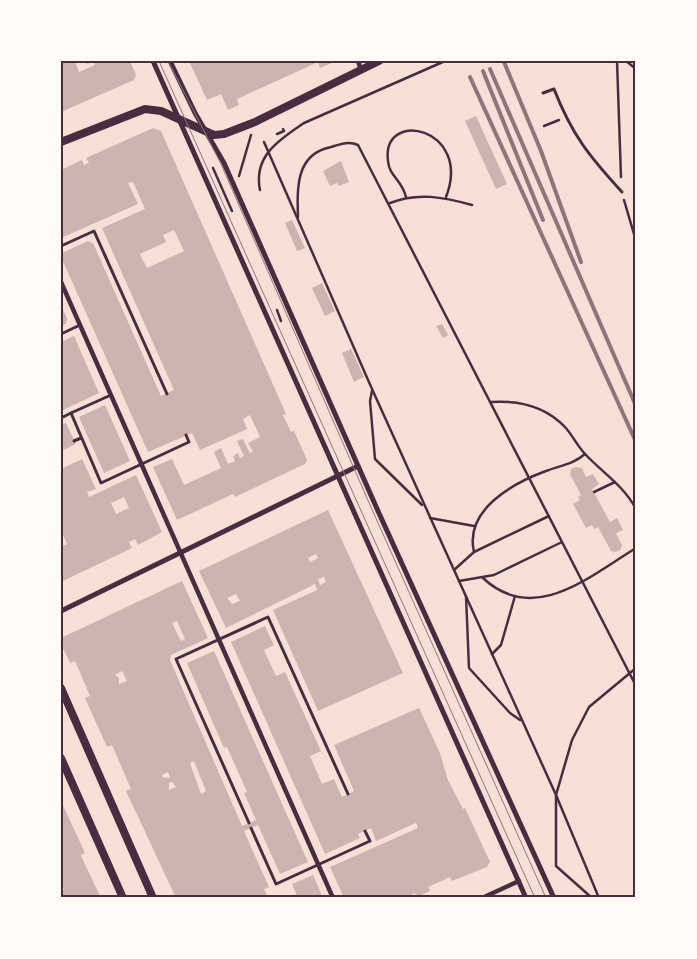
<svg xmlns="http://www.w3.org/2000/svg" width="697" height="959" font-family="'IBM Plex Serif',serif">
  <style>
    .building { fill: #ccb4b1; fill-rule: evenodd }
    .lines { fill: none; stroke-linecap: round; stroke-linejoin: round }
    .path { stroke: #4a2c40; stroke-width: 2.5 }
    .service { stroke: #4a2c40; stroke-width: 3 }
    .pedestrian { stroke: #4a2c40; stroke-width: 4.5 }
    .minor { stroke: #4a2c40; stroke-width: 5 }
    .tertiary { stroke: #4a2c40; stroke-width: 8 }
    .tram { stroke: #8f747c; stroke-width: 1 }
    .rail { stroke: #8f747c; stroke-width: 4 }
    .neatline { fill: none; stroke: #4a2c40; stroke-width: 2 }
  </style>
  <rect width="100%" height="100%" fill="#f7e1d7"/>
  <!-- building -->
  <g class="building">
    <path d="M61 61H75L79 72 95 65 94 61 87 64 85 61H130L136 75 134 80 61 112Z"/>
    <path d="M194 61H331L332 63 320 68 318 62 237 99 239 105 228 110 221 94 207 100 190 63Z"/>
    <path d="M476 116 507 184 496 189 465 121Z"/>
    <path d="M153 128 161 131 286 414 283 415 291 432 294 431 307 460 305 464 235 497 233 494 177 520 153 467 172 459 184 485 221 468 214 452 221 448 228 464 235 461 233 456 238 453 240 458 244 456 237 441 243 439 250 453 253 452 248 443 260 437 250 415 243 419 247 429 200 450 192 433 148 452 61 257 62 253 88 241 93 243 161 396 174 390 102 228 145 209 133 182 128 183 138 204 61 238 63 169 82 160 84 165 89 163 86 158ZM174 230 184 251 147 268 140 254 166 242 163 235Z"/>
    <path d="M341 161 349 182 339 186 337 183 330 186 323 171Z"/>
    <path d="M292 220 305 248 297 251 285 223Z"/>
    <path d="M322 283 335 311 325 316 312 288Z"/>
    <path d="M61 306 67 318 66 324 61 326Z"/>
    <path d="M442 324 448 335 443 338 436 326Z"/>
    <path d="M74 336 99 393 61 411V342Z"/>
    <path d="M351 349 364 377 354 382 342 353Z"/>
    <path d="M105 405 130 461 104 473 79 417Z"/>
    <path d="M66 423 76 444 61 451V425Z"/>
    <path d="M82 459 96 489 87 492 89 497 136 475 162 532 138 545 135 539 129 542 132 548 61 582V547L67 544 61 531V469ZM124 497 129 508 116 514 111 503Z"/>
    <path d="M576 467 582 468 586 477 593 474 599 484 592 489 610 522 617 518 623 530 616 533 622 545 620 550 616 552 611 551 598 527 594 529 592 525 586 528 573 504 580 500 578 497 581 495 570 474 571 469Z"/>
    <path d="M328 510 403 673 318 711 273 610 317 590 315 584 226 628 199 571ZM316 554 318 558 310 562 308 558ZM324 577 326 582 320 585 318 579ZM236 594 240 601 232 604 227 598Z"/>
    <path d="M182 581 208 638 171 655 170 660 242 826 256 820 244 793 247 792 227 747 224 748 187 663 214 651 308 862 280 874 258 825 244 831 269 887 264 889 268 898H176L126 791 131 789 112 745 107 747 85 698 90 696 75 661 70 663 61 644 63 637ZM177 621 185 639 181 641 172 623ZM122 671 127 681 119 684V678L115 675ZM194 761 206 791 201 794 190 763ZM168 772 170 778 162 777V775ZM172 782 176 787 169 790V783Z"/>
    <path d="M265 626 274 645 264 650 276 676 285 672 321 751 310 756 322 784 334 779 342 797 354 791 334 745 419 708 440 753 448 780 463 809 465 808 490 862 487 867 452 881 450 877 428 887 430 891 417 897 415 893 404 898H344L330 867 418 828 416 823 376 841 371 828 358 834 360 838 325 854 231 642Z"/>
    <path d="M61 801 85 853 81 855 83 860 100 896 102 895 103 898H61V891L64 890 61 883Z"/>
    <path d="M313 875 323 898H298L292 884Z"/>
  </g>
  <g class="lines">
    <!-- path -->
    <g class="path">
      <path d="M617 61 621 177"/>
      <path d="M626 61 636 69"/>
      <path d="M544 126 559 120"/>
      <path d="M277 134 284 131 283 129"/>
      <path d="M264 142 372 389 556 795 599 898"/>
      <path d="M213 168 232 211"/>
      <path d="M239 176 251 135"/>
      <path d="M260 190C253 156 279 140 304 123L445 61"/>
      <path d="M406 197C402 180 389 176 388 161 381 108 473 127 446 197"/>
      <path d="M624 200 636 241"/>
      <path d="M390 203C418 192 443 197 472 205"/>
      <path d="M298 217C297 187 296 154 331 147 341 144 349 141 358 145L636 686"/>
      <path d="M277 310 281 321"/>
      <path d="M372 391 370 401 375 459 422 505"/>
      <path d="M491 402C520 400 545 406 565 427 573 436 578 447 586 455 603 473 624 486 636 509"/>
      <path d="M594 492 615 482"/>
      <path d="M430 518 474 526"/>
      <path d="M474 552C464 510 513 483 546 471 561 465 572 465 585 454"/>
      <path d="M454 570 474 552 549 516"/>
      <path d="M483 578C534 626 590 576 636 548"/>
      <path d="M459 581 494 575 562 542"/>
      <path d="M466 596 469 668 510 713 520 720"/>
      <path d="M492 654 501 645 515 596"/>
      <path d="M592 898 556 866V795L572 740 589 707 636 668"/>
    </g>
    <!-- service -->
    <g class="service">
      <path d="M543 93 554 89C572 135 589 156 622 192"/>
      <path d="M61 246 94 231 167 394"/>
      <path d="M61 334 80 325"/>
      <path d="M111 395 71 413 101 483 189 442 186 435"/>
      <path d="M61 418 71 413"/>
      <path d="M74 441 81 438"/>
      <path d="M249 823 176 659 268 617 348 794"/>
      <path d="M251 828 276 884 370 841 365 831"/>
    </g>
    <!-- pedestrian -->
    <g class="pedestrian">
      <path d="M358 61 361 70"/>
      <path d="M61 282 333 898"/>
      <path d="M482 898 519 881"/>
    </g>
    <!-- minor -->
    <g class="minor">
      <path d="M153 61 526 898"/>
      <path d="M170 61 195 113 224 163 378 511 554 898"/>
      <path d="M61 611 358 466"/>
    </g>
    <!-- tertiary -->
    <g class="tertiary">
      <path d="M61 142 145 109 161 111 214 135 224 134 255 122 379 61"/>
      <path d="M61 688 153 898"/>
      <path d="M61 758 123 898"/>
    </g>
    <!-- tram -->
    <g class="tram">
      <path d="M159 61 535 898"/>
      <path d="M168 61 221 164 370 505 546 898"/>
    </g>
    <!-- rail -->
    <g class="rail">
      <path d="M504 62 541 151 581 262"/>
      <path d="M490 69 636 406"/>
      <path d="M483 71 543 220"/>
      <path d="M470 77 636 442"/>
    </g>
  </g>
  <!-- border -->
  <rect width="697" height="959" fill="none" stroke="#fffaf5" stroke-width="125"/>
  <rect x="62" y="62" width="572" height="834" class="neatline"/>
</svg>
